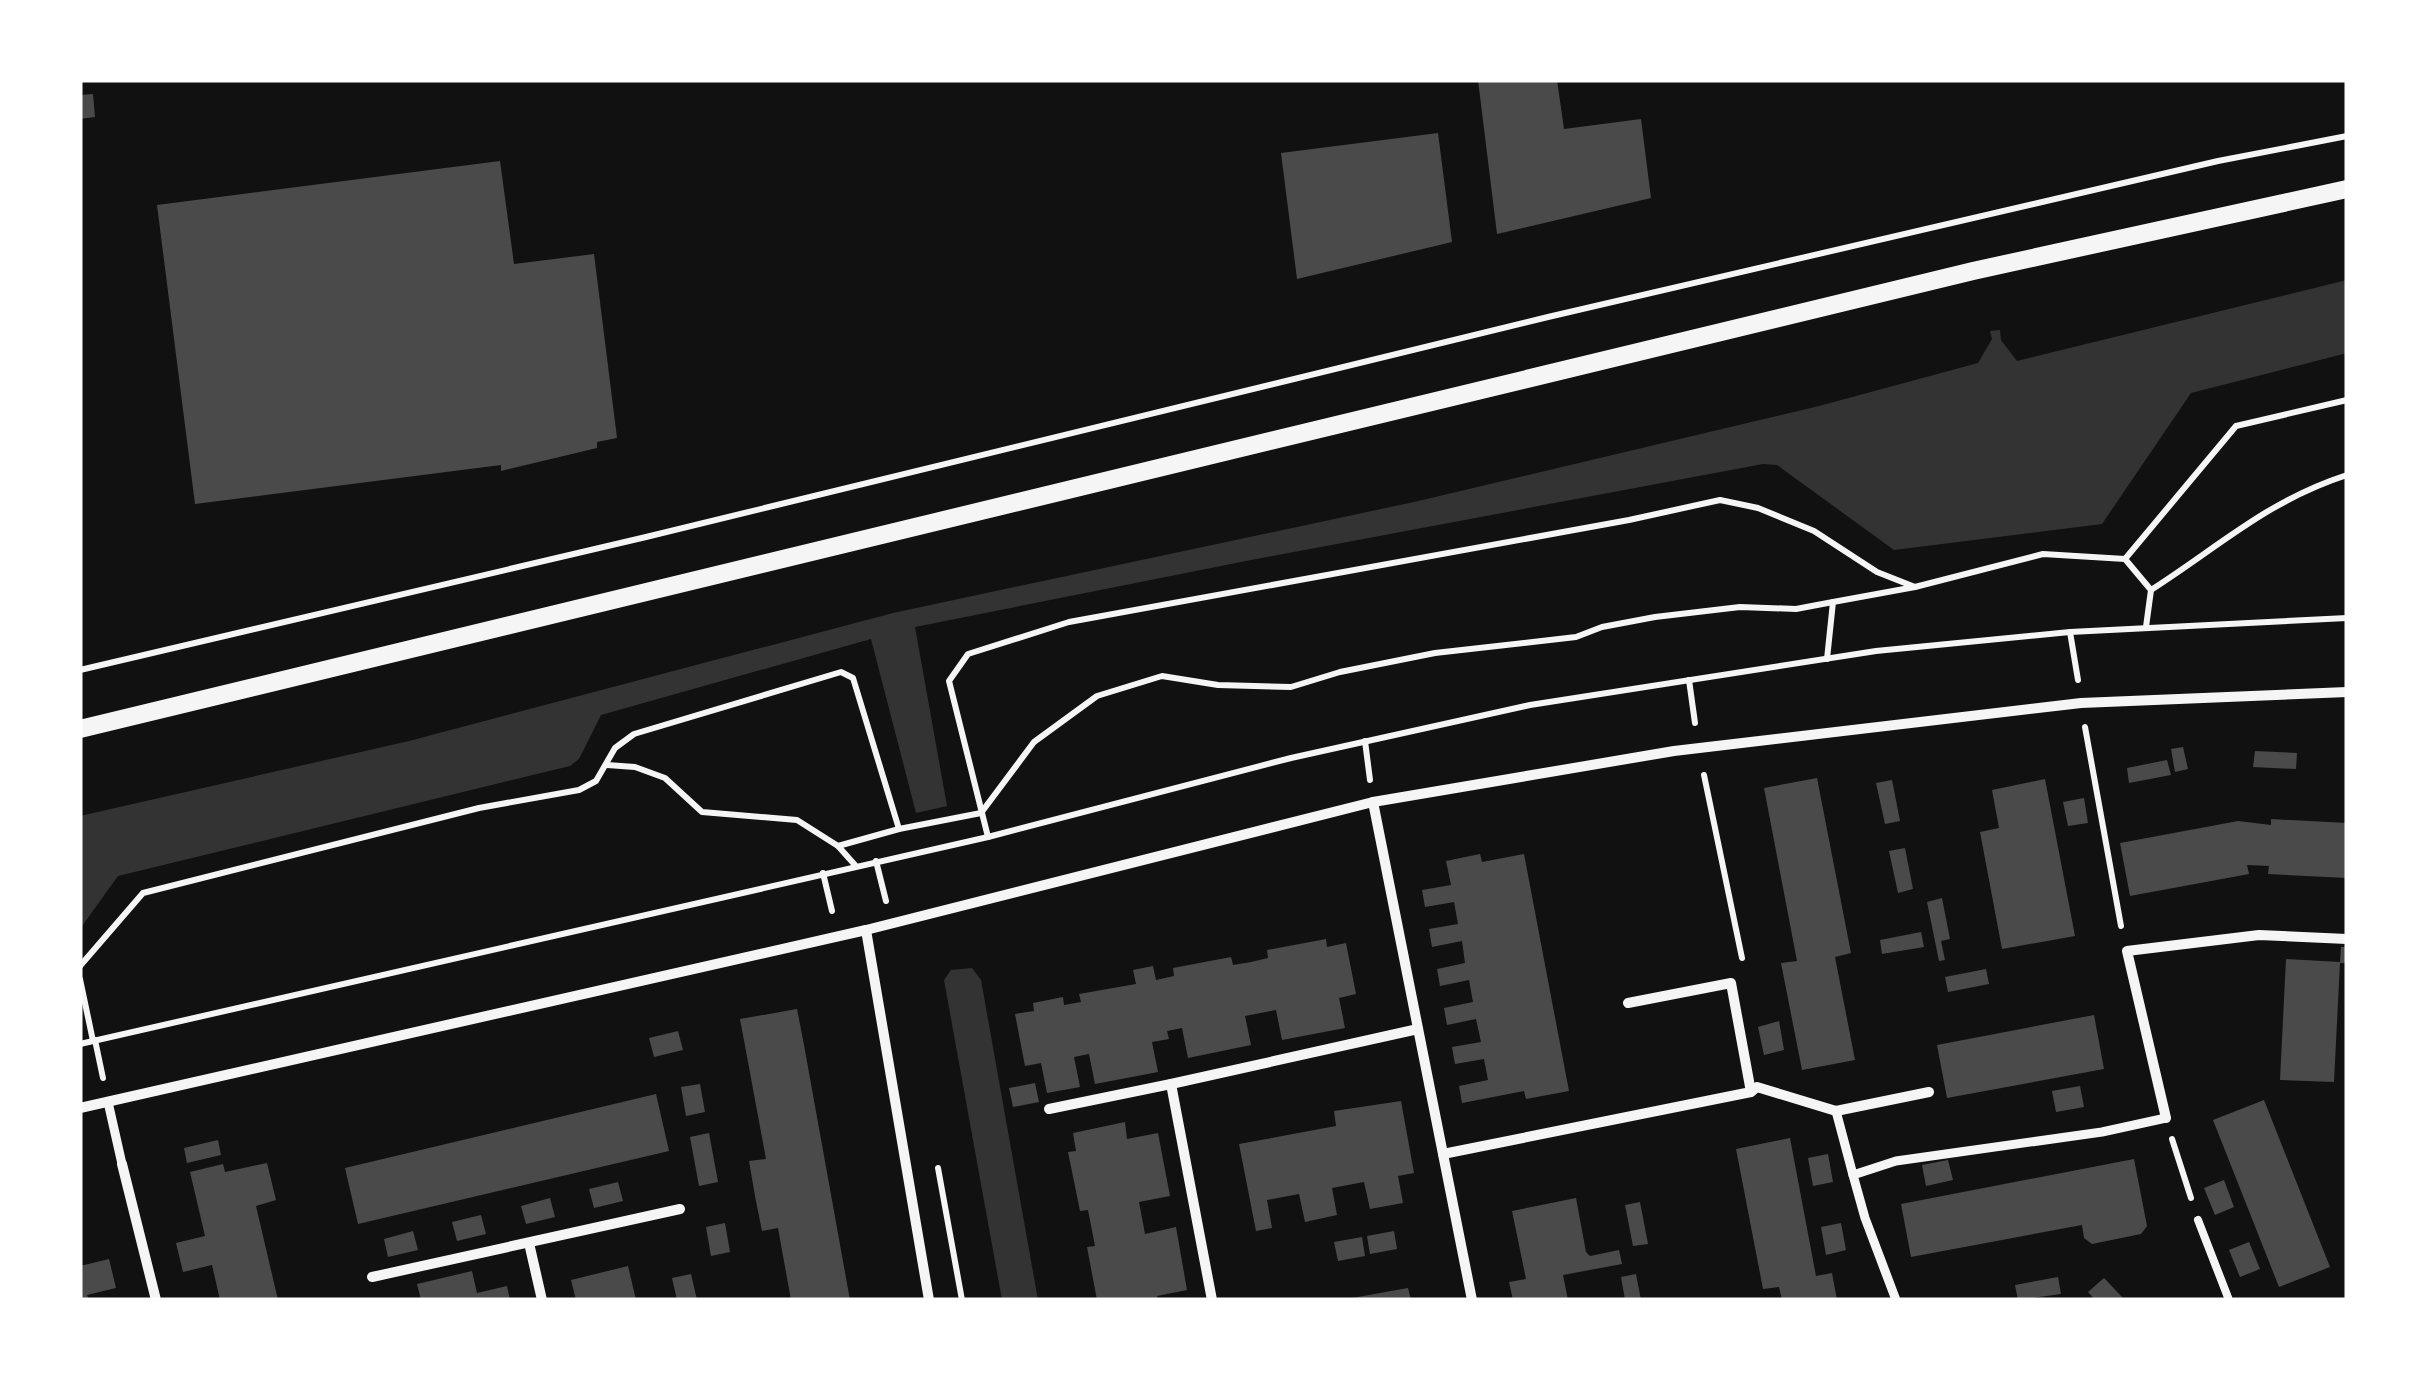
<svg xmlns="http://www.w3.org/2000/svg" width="2427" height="1380" font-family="Helvetica,sans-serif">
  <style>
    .water { fill: #333 }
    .building { fill: #4a4a4a }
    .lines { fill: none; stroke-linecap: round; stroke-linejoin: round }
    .path { stroke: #f5f5f5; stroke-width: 6 }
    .service { stroke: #f5f5f5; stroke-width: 8 }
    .pedestrian { stroke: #f5f5f5; stroke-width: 9 }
    .minor { stroke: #f5f5f5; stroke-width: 10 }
    .tertiary { stroke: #f5f5f5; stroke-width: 18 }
  </style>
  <rect width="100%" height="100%" fill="#111"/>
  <!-- water -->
  <g class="water">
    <path d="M2347 280V353L2191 393 2102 524 1894 550 1777 465 1763 464 1251 560 915 627 947 806 916 813 871 639 601 715 579 759 570 766 118 876 80 929V816L409 741 893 613 1414 502 1819 406 1978 363 1992 339 1990 331 2000 330 2001 340 2017 361Z"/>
    <path d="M972 968 981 980 1038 1300H1002L944 980 951 970Z"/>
  </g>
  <!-- building -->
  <g class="building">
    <path d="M1478 80H1557L1564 129 1641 119 1651 198 1497 234Z"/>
    <path d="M93 94 95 117 80 119V95Z"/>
    <path d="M1438 133 1452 242 1297 279 1281 153Z"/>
    <path d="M500 161 514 264 594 254 617 438 597 442V448L501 471V465L195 504 157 205Z"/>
    <path d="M2183 747 2188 769 2175 772 2171 749Z"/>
    <path d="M2255 751 2297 753 2296 769 2253 767Z"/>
    <path d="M2167 760 2171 775 2129 783 2127 768Z"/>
    <path d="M1817 778 1851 953 1835 957 1855 1060 1802 1070 1781 963 1797 961 1764 788Z"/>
    <path d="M2045 779 2075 936 2002 949 1980 832 1999 828 1992 790Z"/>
    <path d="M1892 780 1900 821 1885 824 1876 783Z"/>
    <path d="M2084 798 2088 823 2068 826 2063 802Z"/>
    <path d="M2271 819 2347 823V878L2268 874 2269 866 2247 865 2249 874 2130 896 2120 843 2238 821 2271 825Z"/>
    <path d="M1905 848 1913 889 1898 893 1889 851Z"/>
    <path d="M1480 854 1482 862 1524 854 1569 1091 1526 1099 1524 1091 1462 1103 1459 1086 1488 1080 1484 1059 1455 1064 1452 1047 1481 1042 1476 1019 1447 1025 1444 1008 1473 1002 1469 980 1440 986 1437 969 1465 963 1462 941 1432 947 1429 929 1458 924 1454 902 1425 907 1422 890 1451 885 1446 861Z"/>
    <path d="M1942 898 1950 939 1941 941 1945 960 1939 961 1927 902Z"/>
    <path d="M1921 932 1924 947 1882 954 1880 940Z"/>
    <path d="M1326 939 1327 947 1346 943 1356 994 1339 998 1345 1028 1282 1040 1276 1010 1245 1016 1251 1045 1188 1058 1182 1028 1167 1031 1169 1039 1152 1042 1158 1072 1095 1084 1089 1054 1074 1057 1080 1087 1047 1093 1041 1063 1025 1066 1015 1014 1034 1011 1033 1003 1063 997 1064 1005 1081 1002 1079 994 1136 984 1133 970 1153 966 1156 980 1174 976 1173 968 1231 957 1233 965 1251 962 1268 958 1267 950Z"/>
    <path d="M2341 947H2347V963H2340L2334 1082 2280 1080 2286 959 2340 962Z"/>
    <path d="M1986 969 1989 984 1948 992 1945 977Z"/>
    <path d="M797 1009 804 1045 850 1300H791L778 1228 762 1231 755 1196 749 1161 766 1159 740 1019Z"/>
    <path d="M2094 1015 2104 1069 1947 1098 1937 1045Z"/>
    <path d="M1779 1021 1784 1050 1764 1055 1758 1027Z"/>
    <path d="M678 1031 683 1050 654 1057 649 1038Z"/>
    <path d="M1035 1083 1039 1102 1013 1107 1009 1088Z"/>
    <path d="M700 1084 705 1112 686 1116 681 1087Z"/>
    <path d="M2080 1086 2084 1107 2056 1112 2052 1091Z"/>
    <path d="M656 1094 669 1151 358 1224 345 1168Z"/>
    <path d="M2264 1100 2330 1267 2279 1287 2213 1120Z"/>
    <path d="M1401 1101 1414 1173 1398 1176 1403 1203 1370 1209 1364 1182 1332 1188 1337 1215 1305 1222 1299 1194 1267 1200 1272 1228 1256 1231 1239 1144 1336 1126 1334 1111Z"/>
    <path d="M1125 1122 1127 1139 1158 1133 1170 1196 1139 1202 1145 1234 1176 1227 1187 1290 1157 1296 1158 1300H1097L1087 1247 1095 1246 1088 1210 1080 1211 1068 1152 1076 1151 1073 1133Z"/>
    <path d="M709 1133 718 1182 699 1186 690 1137Z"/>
    <path d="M1790 1138 1816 1276 1832 1273 1837 1300H1782L1779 1287 1763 1289 1736 1149Z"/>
    <path d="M218 1140 221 1155 187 1163 184 1148Z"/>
    <path d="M1828 1154 1833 1182 1813 1186 1808 1158Z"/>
    <path d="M2134 1159 2147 1226 2141 1234 2092 1244 2084 1238 2082 1225 1911 1257 1901 1204Z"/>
    <path d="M1948 1160 1953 1180 1926 1186 1922 1165Z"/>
    <path d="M267 1163 276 1200 256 1206 278 1300H220L212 1265 183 1272 176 1243 205 1236 190 1172 223 1164 225 1172Z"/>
    <path d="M2224 1180 2234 1207 2215 1215 2204 1188Z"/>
    <path d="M618 1182 623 1201 594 1208 589 1189Z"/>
    <path d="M550 1198 555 1217 526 1224 521 1206Z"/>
    <path d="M1576 1198 1586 1252 1590 1256 1619 1250 1622 1264 1563 1275 1568 1300H1513L1509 1282 1526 1279 1512 1211Z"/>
    <path d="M1640 1202 1648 1244 1633 1246 1625 1205Z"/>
    <path d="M481 1215 486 1234 457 1241 452 1222Z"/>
    <path d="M725 1223 730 1252 711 1256 706 1227Z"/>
    <path d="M1841 1223 1846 1250 1826 1255 1821 1227Z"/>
    <path d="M413 1231 418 1250 388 1257 384 1239Z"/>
    <path d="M1394 1231 1397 1249 1370 1254 1367 1236Z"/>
    <path d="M1362 1237 1365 1256 1338 1261 1334 1242Z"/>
    <path d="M2249 1242 2260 1269 2240 1277 2229 1250Z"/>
    <path d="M109 1259 116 1288 87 1295 89 1300H80V1266Z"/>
    <path d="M628 1266 636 1300H576L571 1280Z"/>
    <path d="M472 1271 477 1293 507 1286 510 1300H421L417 1284Z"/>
    <path d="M691 1274 697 1300H677L672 1278Z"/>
    <path d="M1636 1274 1641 1300H1625L1621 1277Z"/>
    <path d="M2058 1277 2061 1294 2018 1300 2015 1285Z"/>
    <path d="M2104 1278 2123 1298 2121 1300H2095L2088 1292Z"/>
    <path d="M1408 1288 1411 1300H1352V1298Z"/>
  </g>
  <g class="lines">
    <!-- path -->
    <g class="path">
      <path d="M2125 559 2236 426 2347 400"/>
      <path d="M2151 590C2220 546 2267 501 2347 475"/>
      <path d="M2070 632 2078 680"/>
      <path d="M1827 659 1833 602 1915 587 2043 554 2125 559 2151 590 2146 627"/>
      <path d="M80 670 646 537 1548 317 2218 161 2347 136"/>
      <path d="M1689 680 1695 723"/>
      <path d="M2085 727 2121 926"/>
      <path d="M1365 741 1370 780"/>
      <path d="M607 765 635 767 665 778 702 812 797 820 838 846 899 829"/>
      <path d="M1704 775 1742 958"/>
      <path d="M988 837 949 681 968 654 1069 622 1629 520 1720 500 1758 508 1814 531 1877 572 1915 587"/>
      <path d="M838 846 855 865"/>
      <path d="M876 861 886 901"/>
      <path d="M823 873 832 911"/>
      <path d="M80 966 143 893 479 808 579 790 596 781 615 748 634 734 841 672 853 678 899 829 981 813 1034 742 1097 696 1162 676 1218 685 1291 687 1340 672 1435 653 1576 637 1602 627 1655 617 1740 607 1796 609 1833 602"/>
      <path d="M80 979 93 1041"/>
      <path d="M95 1040 103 1078"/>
      <path d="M80 1044 988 837 1291 758 1530 705 1876 651 2070 632 2347 618"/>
      <path d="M2172 1139 2191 1198"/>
      <path d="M938 1168 962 1300"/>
    </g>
    <!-- service -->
    <path class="service" d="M2198 1220 2229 1300"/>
    <!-- pedestrian -->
    <g class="pedestrian">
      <path d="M108 1102 122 1164"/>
      <path d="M1836 1111 1853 1175"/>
      <path d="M1896 1300 1865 1218 1853 1175 1896 1161 2102 1132 2166 1118"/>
    </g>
    <!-- minor -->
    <g class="minor">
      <path d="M1373 802 1472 1300"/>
      <path d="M866 930 929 1300"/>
      <path d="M1628 1003 1731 983 1751 1092"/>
      <path d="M80 1108 866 930 1373 802 1674 751 2081 703 2347 692"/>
      <path d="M1049 1109 1171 1084"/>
      <path d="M2166 1118 2127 951 2259 935 2347 939"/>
      <path d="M1443 1154 1751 1092 1757 1087 1836 1111 1929 1092"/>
      <path d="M122 1164 156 1300"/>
      <path d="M529 1243 542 1300"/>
      <path d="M372 1277 680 1209"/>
      <path d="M1212 1300 1171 1084 1418 1029"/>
    </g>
    <!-- tertiary -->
    <path class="tertiary" d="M80 729 1973 271 2347 189"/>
  </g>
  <!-- border -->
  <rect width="2427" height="1380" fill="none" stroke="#ffffff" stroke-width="165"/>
</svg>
